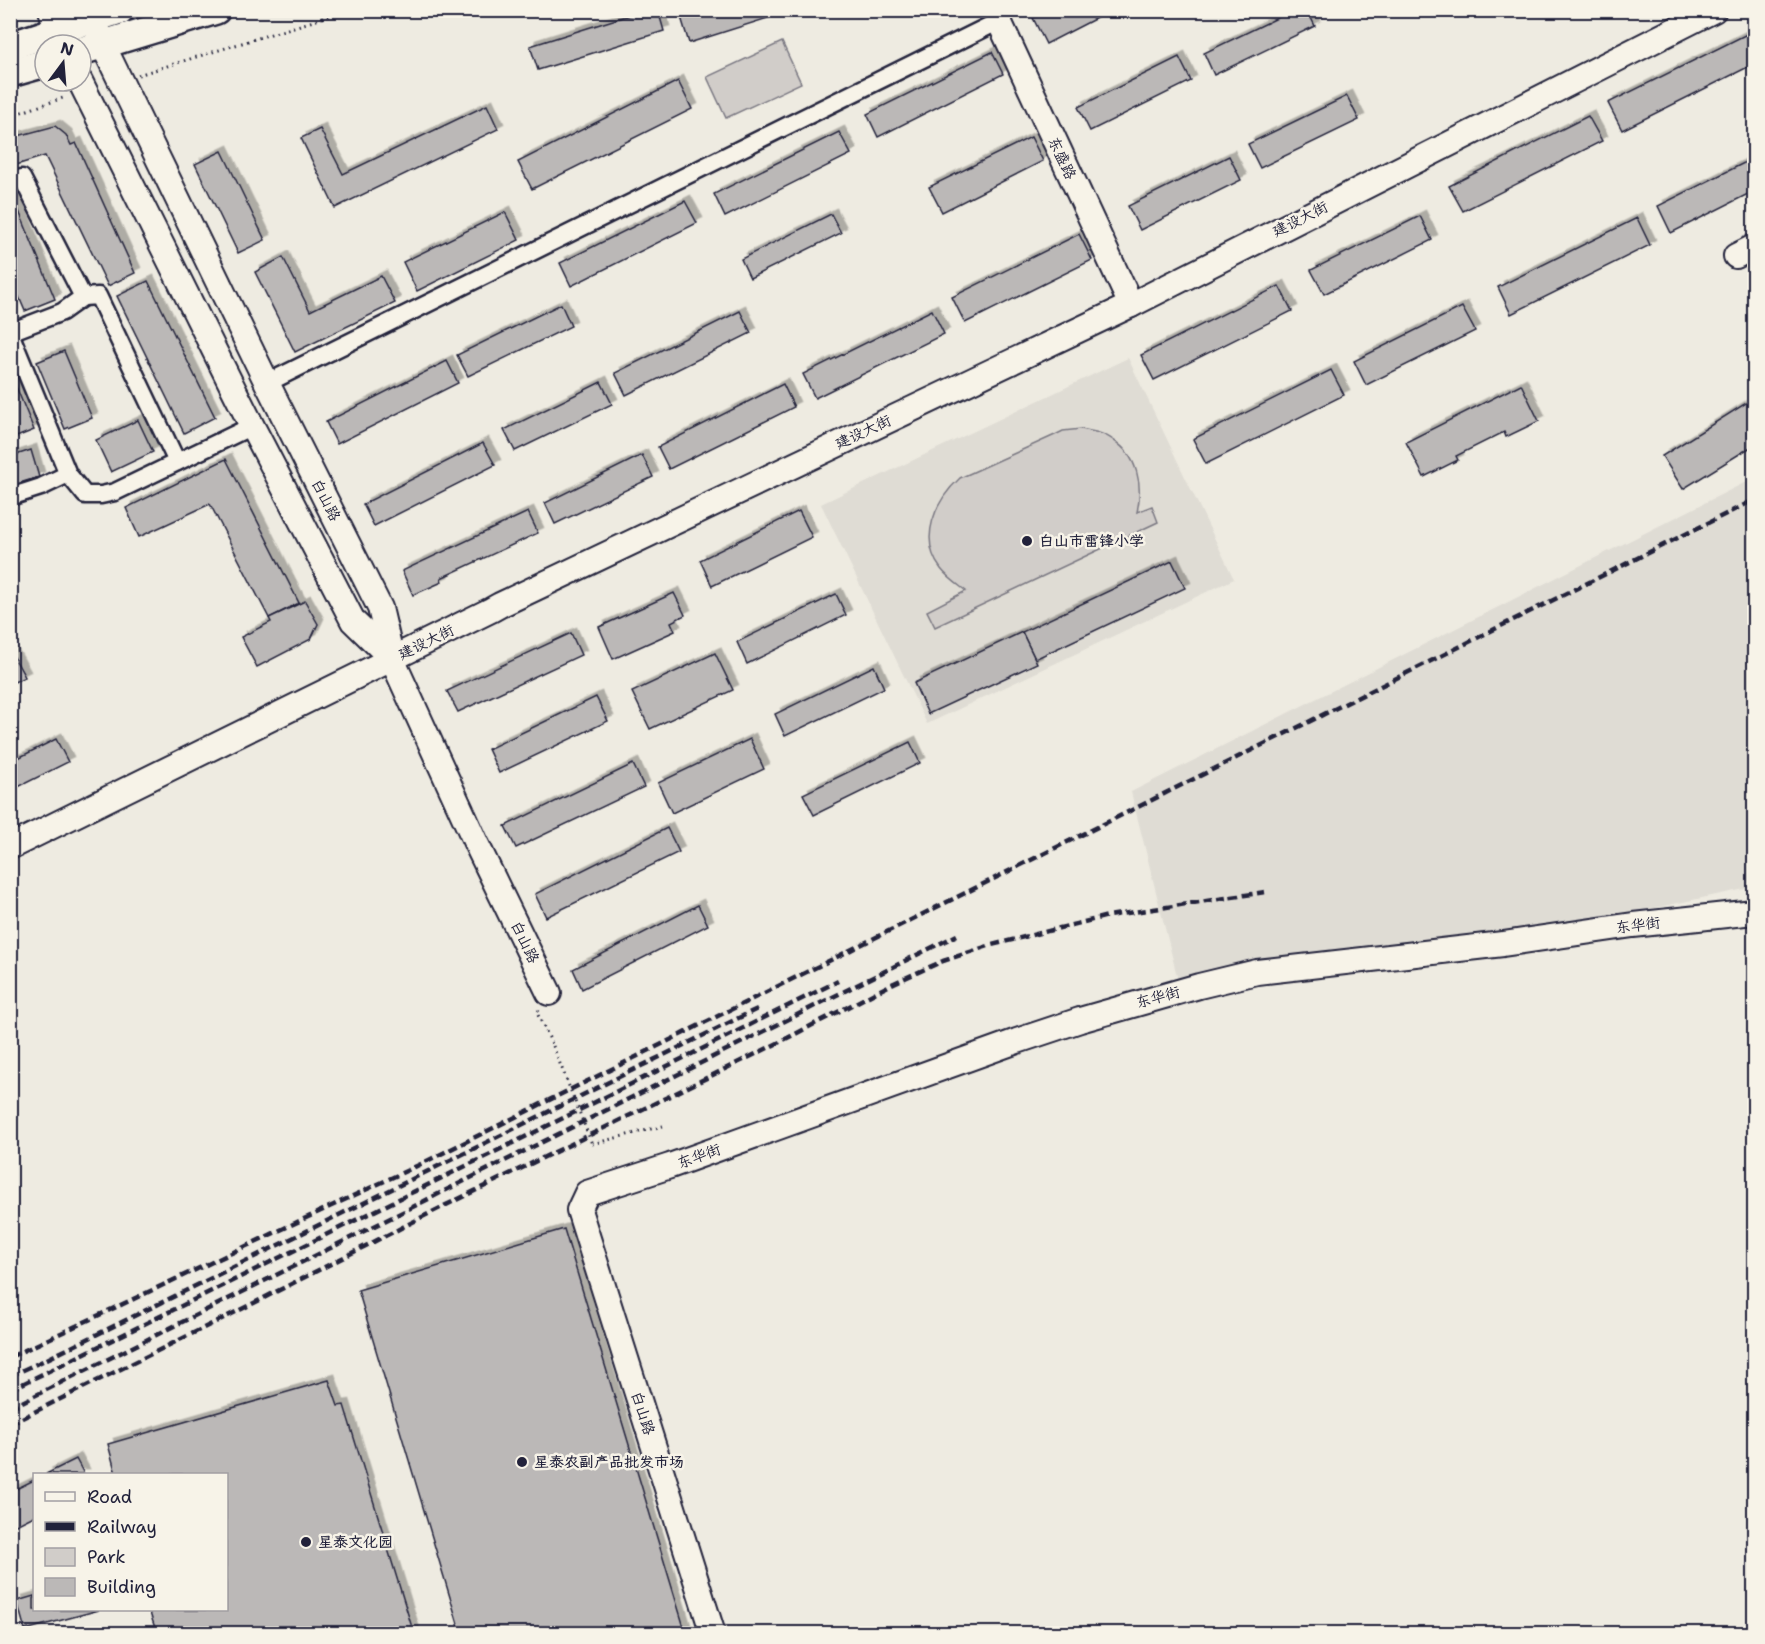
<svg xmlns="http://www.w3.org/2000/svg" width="1765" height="1644" font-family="'Shantell Sans','LXGW WenKai TC',sans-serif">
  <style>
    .built { fill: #dfdcd4 }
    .green { fill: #d1cdc9; stroke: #7a7882; stroke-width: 1.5 }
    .building { fill: #bbb8b7; stroke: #22223b; stroke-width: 1.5; filter: url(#shadow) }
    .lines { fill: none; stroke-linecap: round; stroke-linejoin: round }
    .street-casing { stroke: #22223b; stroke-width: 21 }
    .secondary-casing { stroke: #22223b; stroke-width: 28 }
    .primary-casing { stroke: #22223b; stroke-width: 32 }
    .path { stroke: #22223b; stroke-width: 3; stroke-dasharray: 1.5 4.5; stroke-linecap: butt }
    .street { stroke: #f7f3e8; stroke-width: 16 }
    .secondary { stroke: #f7f3e8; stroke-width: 24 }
    .primary { stroke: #f7f3e8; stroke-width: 27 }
    .rail { stroke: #22223b; stroke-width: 4.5; stroke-dasharray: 9 4.5; stroke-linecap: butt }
    .path-bridge { stroke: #22223b; stroke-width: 3; stroke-dasharray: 1.5 4.5; stroke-linecap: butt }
    .poi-dot { fill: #22223b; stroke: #f7f3e8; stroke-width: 2 }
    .labels { text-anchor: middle; stroke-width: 5; stroke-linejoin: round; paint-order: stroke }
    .street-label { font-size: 15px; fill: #22223b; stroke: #f7f3e8 }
    .poi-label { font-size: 15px; font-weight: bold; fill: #22223b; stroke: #f7f3e8; text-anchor: start }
  </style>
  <defs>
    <filter id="shadow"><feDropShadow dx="5.5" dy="-5.5" stdDeviation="0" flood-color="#0004"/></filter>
  </defs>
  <rect width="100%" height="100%" fill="#eeebe1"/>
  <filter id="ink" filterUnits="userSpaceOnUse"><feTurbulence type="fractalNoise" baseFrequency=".0167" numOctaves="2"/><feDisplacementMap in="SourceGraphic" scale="12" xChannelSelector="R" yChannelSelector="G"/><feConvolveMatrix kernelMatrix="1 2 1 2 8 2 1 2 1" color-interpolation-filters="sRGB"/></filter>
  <g filter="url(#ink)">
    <!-- built -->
    <g class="built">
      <path d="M1128 358 1234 579 927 724 821 504Z"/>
      <path d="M1754 478V887L1555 929 1178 980 1131 792Z"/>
    </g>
    <!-- green -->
    <g class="green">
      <path d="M782 42 801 83 726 118 707 77Z"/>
      <path d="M1081 429C1092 431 1104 433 1113 440 1138 456 1143 485 1137 512L1152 506 1158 522 935 627 927 611 966 591C957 584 948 578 941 569 918 539 935 501 960 478L1055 435 1063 431Z"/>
    </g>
    <!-- building -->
    <g class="building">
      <path d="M645 10H658L664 31 538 70 530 46Z"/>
      <path d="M702 10H787V12L689 43 681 17Z"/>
      <path d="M1048 10H1112L1046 44 1033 18Z"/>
      <path d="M1294 10H1307L1315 26 1214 75 1204 53Z"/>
      <path d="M1747 34 1754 49V64L1622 130 1608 103Z"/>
      <path d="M992 52 1003 74 878 137 867 114Z"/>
      <path d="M1179 57 1191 81 1090 131 1078 107Z"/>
      <path d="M678 81 692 109 532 189 518 162Z"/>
      <path d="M1347 96 1359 120 1260 168 1248 144Z"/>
      <path d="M487 105 498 129 335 208 301 138 320 129 343 174Z"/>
      <path d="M1588 116 1602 141 1463 211 1449 186Z"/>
      <path d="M55 126 66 135 71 145 76 143 135 273 108 286 45 156 10 167V138Z"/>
      <path d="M839 132 851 154 725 217 714 194Z"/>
      <path d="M1031 137 1043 161 942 212 929 187Z"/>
      <path d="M222 151 265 240 238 253 195 164Z"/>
      <path d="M1229 156 1241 180 1140 230 1128 206Z"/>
      <path d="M1754 158V191L1671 233 1658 206Z"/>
      <path d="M12 194 55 299 25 311 10 276V195Z"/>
      <path d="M685 201 697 223 571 286 560 263Z"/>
      <path d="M505 212 519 240 417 291 403 262Z"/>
      <path d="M831 214 841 233 750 278 741 259Z"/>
      <path d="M1420 216 1432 240 1324 294 1311 270Z"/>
      <path d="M1637 218 1650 245 1511 314 1498 287Z"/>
      <path d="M1079 234 1092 260 965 323 952 297Z"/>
      <path d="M283 257 310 311 381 276 395 303 295 352 255 272Z"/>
      <path d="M148 281 215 417 184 433 117 296Z"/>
      <path d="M1279 286 1292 311 1154 380 1141 355Z"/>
      <path d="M561 304 571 326 468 376 457 355Z"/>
      <path d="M1462 307 1475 331 1366 385 1354 361Z"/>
      <path d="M932 310 944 334 815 398 803 374Z"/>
      <path d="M740 311 751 333 626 395 615 373Z"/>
      <path d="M64 351 92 418 65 429 37 362Z"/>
      <path d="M447 361 458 383 337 444 326 422Z"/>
      <path d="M1331 370 1344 395 1206 464 1193 439Z"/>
      <path d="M10 372 34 430 14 438 10 428Z"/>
      <path d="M601 382 612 404 515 451 504 430Z"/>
      <path d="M783 384 794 407 669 469 658 447Z"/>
      <path d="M1521 384 1539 421 1506 437 1504 432 1456 456 1458 460 1424 477 1406 442Z"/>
      <path d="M1754 398V445L1683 489 1662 456Z"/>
      <path d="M138 420 153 452 111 472 96 440Z"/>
      <path d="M483 443 495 465 374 526 363 504Z"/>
      <path d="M31 450 39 477 10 486V457Z"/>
      <path d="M642 455 653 477 555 524 545 503Z"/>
      <path d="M226 459 299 603 269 618 210 504 139 537 126 508Z"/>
      <path d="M799 511 812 537 712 586 700 560Z"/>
      <path d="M528 512 538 533 441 578 442 582 413 595 402 571Z"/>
      <path d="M1172 561 1185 588 1035 659 1022 632Z"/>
      <path d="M674 593 685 615 671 622 675 631 613 659 599 627Z"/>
      <path d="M836 594 846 615 747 664 737 642Z"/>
      <path d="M305 601 318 624 311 639 257 667 241 637 271 622 269 618Z"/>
      <path d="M1022 632 1037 663 928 714 914 683Z"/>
      <path d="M571 633 581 655 458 712 447 691Z"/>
      <path d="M10 650 25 677 10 684Z"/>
      <path d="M715 653 733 690 650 729 632 692Z"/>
      <path d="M874 666 884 688 785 736 775 714Z"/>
      <path d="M596 697 608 721 499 773 488 749Z"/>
      <path d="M56 739 68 762 10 791V762Z"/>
      <path d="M750 739 764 769 672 813 658 783Z"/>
      <path d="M910 742 920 763 814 815 803 794Z"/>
      <path d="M633 764 644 787 516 848 505 826Z"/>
      <path d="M667 828 679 852 546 917 535 894Z"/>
      <path d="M698 905 708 925 582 989 573 969Z"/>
      <path d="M564 1229 686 1634H461L358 1290Z"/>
      <path d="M329 1380 338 1406 344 1405 414 1634H157L149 1610H226V1474H114H116L108 1444Z"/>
      <path d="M76 1459 84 1474H46Z"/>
      <path d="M34 1480V1516L10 1528V1492Z"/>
      <path d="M34 1596V1610H99L25 1630 17 1601Z"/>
    </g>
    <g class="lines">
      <!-- street casing -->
      <g class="street-casing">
        <g id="street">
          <path d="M10 181 22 178 83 297 98 296 177 462"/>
          <path d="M10 332 62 312 83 297"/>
          <path d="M10 333 68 474 85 495H101L115 492 252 426"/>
          <path d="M267 383 999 21"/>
          <path d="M10 497 41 487 68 474"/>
        </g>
      </g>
      <!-- secondary casing -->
      <g class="secondary-casing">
        <g id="secondary">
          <path d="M51 10 63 45"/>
          <path d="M996 10 999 21 1131 305"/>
          <path d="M97 27 103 45 267 383 380 608 392 659 476 843 549 993"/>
          <path d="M80 81 252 426 353 621 392 659"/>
          <path d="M1736 256 1754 247"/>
          <path d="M10 847 491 610 500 605 1131 305 1714 10"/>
          <path d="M713 1634 579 1210 587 1193 670 1166 1017 1041 1080 1020 1199 986 1257 972 1503 944 1633 925 1754 912"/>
        </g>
      </g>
      <!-- primary casing -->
      <g class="primary-casing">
        <g id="primary">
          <path d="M10 46 120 10"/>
          <path d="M81 51 216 10"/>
          <path d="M10 73 45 63"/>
        </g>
      </g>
      <!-- path -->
      <g class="path">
        <path d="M138 75 349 10"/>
        <path d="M10 116 66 97"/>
        <path d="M539 1010 537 1013 553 1046"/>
        <path d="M592 1144 663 1126"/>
      </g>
      <!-- street -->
      <use href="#street" class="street"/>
      <!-- secondary -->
      <use href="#secondary" class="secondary"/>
      <!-- primary -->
      <use href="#primary" class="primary"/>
      <!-- rail -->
      <g class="rail">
        <path d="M10 1357 423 1163 1754 500"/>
        <path d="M10 1376 47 1359 759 1008"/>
        <path d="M10 1390 519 1140 838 981"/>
        <path d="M10 1408 957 935"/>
        <path d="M10 1424 254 1303 442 1207 770 1047 894 983 943 961 988 946 1108 916 1265 892"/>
      </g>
      <!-- path-bridge -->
      <path class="path-bridge" d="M553 1046 592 1144"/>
    </g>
  </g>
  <!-- markers -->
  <g class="poi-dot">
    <circle cx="1027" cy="541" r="6"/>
    <circle cx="522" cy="1462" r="6"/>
    <circle cx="306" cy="1542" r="6"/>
  </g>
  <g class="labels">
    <!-- street labels -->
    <g class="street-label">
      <text transform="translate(1062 158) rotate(65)" y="5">东盛路</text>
      <text transform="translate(1300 219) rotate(-27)" y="5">建设大街</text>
      <text transform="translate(863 432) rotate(-25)" y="5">建设大街</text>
      <text transform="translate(326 500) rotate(63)" y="5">白山路</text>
      <text transform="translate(426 642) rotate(-26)" y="5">建设大街</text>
      <text transform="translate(1638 925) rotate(-7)" y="5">东华街</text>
      <text transform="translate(525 942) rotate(64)" y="5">白山路</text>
      <text transform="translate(1158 997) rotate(-15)" y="5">东华街</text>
      <text transform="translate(699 1156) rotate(-20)" y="5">东华街</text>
      <text transform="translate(643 1413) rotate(72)" y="5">白山路</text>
    </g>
    <!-- poi labels -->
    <g class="poi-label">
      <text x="1039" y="546">白山市雷锋小学</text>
      <text x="534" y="1467">星泰农副产品批发市场</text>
      <text x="318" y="1547">星泰文化园</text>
    </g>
  </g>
  <!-- margin -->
  <rect width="1765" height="1644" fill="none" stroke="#f7f3e8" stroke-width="36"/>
  <rect x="18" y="18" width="1729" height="1608" fill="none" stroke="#22223b" stroke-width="2" filter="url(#ink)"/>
  <!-- legend -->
  <rect x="33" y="1473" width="195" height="138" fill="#f7f3e8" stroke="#a29fa3" stroke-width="1.5"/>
  <rect x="45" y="1492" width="30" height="9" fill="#f7f3e8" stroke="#a29fa3" stroke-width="1.5"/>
  <text x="87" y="1503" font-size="18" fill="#22223b">Road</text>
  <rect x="45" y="1522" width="30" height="9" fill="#22223b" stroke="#a29fa3" stroke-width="1.5"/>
  <text x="87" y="1533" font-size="18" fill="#22223b">Railway</text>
  <rect x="45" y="1548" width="30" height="18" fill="#d1cdc9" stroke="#a29fa3" stroke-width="1.5"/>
  <text x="87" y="1563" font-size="18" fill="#22223b">Park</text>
  <rect x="45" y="1578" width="30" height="18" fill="#bbb8b7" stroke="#a29fa3" stroke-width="1.5"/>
  <text x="87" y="1593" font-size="18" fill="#22223b">Building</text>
  <!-- north arrow -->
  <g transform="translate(63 63) rotate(16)"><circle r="28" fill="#f7f3e8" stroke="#a29fa3" stroke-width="1.5"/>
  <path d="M0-4.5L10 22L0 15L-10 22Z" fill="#22223b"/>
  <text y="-9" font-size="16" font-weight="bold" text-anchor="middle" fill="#22223b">N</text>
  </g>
</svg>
